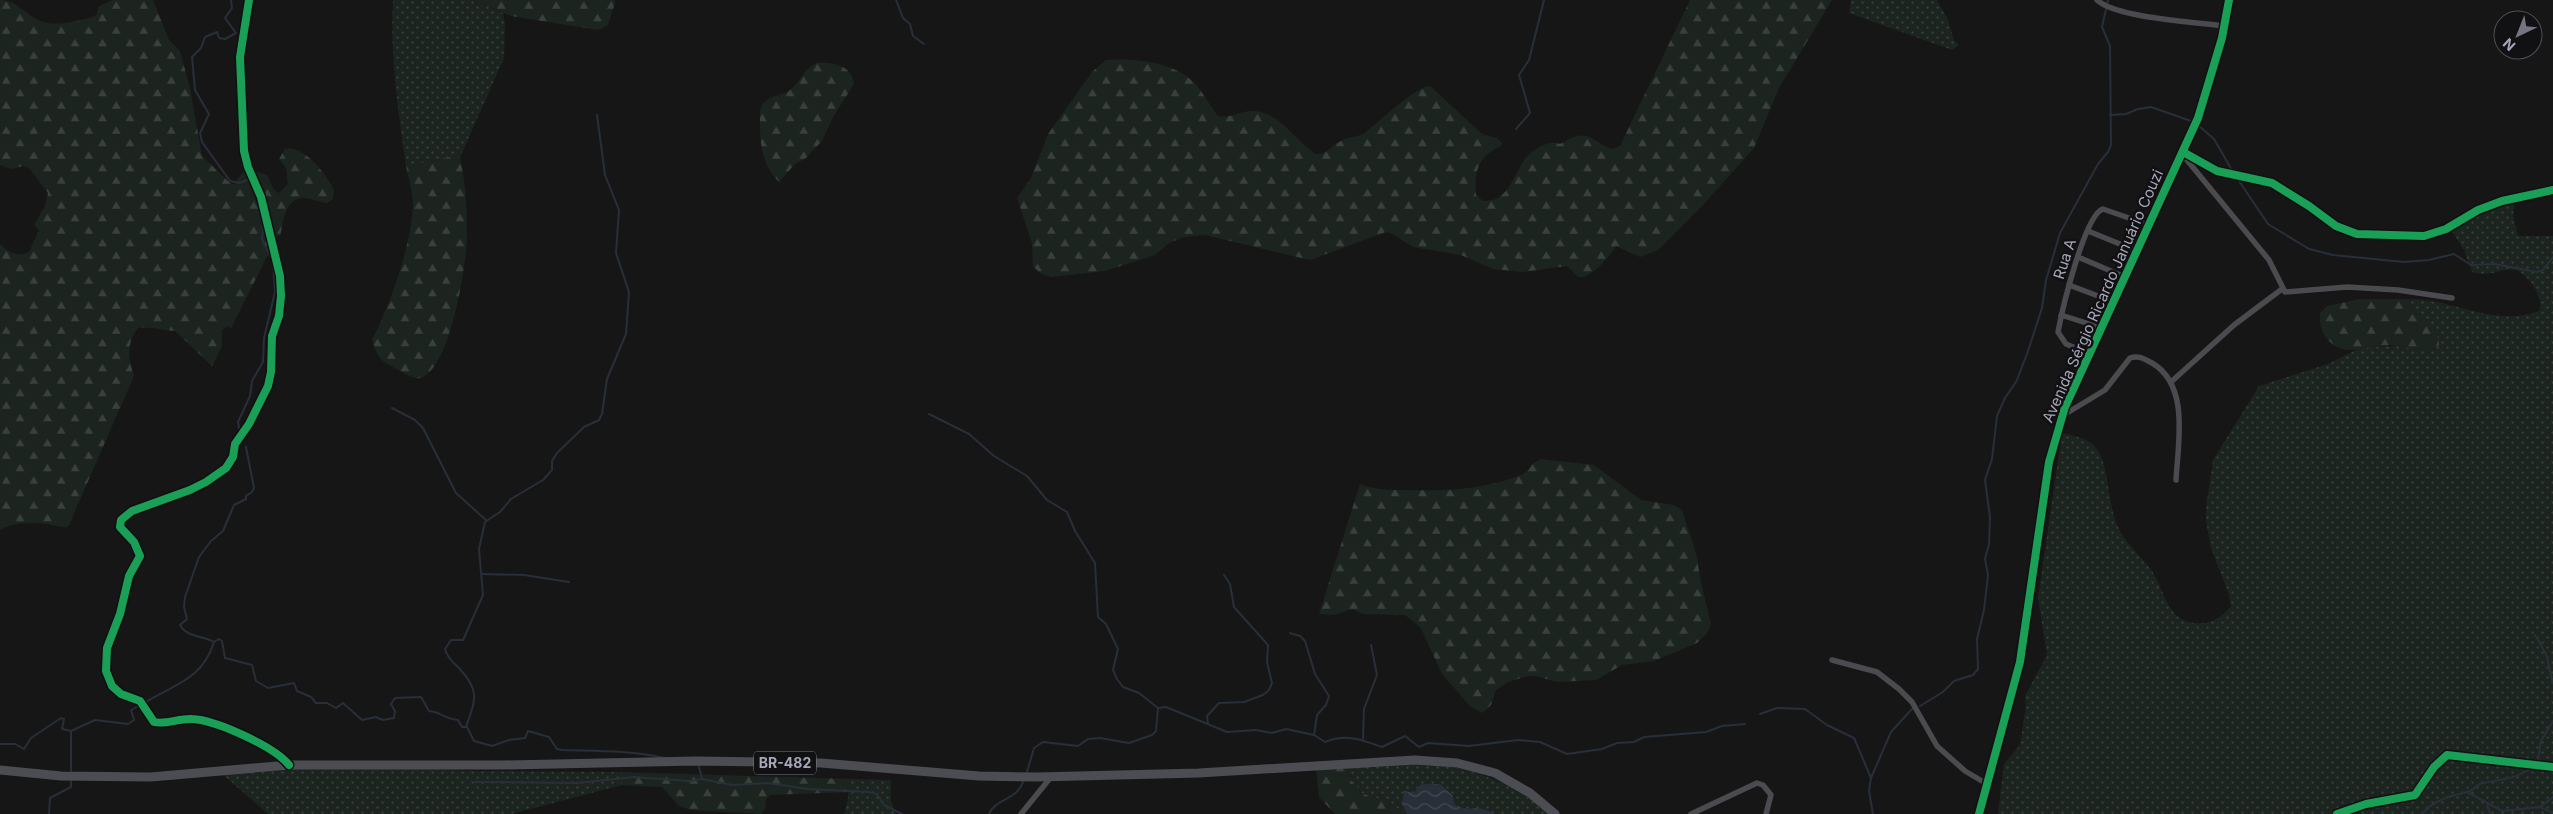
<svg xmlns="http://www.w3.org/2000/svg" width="2553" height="814" font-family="Inter,sans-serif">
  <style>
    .grass { fill: url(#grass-dots) }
    .forest { fill: url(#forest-firs) }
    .water { fill: url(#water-waves) }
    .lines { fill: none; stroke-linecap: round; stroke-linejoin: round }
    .stream { stroke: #282f39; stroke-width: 2 }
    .minor { stroke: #4a4a4f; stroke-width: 5.5 }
    .tertiary { stroke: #4a4a4f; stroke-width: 7 }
    .trunk { stroke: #4c4d52; stroke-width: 9 }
    .cycleway-casing { stroke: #111012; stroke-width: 11 }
    .cycleway { stroke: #1a9f57; stroke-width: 8 }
    .labels { text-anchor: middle; stroke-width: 5; stroke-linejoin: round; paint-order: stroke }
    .shield { fill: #111012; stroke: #797a87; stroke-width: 1 }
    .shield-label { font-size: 14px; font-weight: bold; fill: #a6a8b9 }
    .street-label { font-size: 15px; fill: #a6a8b9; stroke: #111012 }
  </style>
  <defs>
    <pattern id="grass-dots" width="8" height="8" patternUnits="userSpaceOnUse" patternTransform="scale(1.25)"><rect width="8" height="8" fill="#1c241f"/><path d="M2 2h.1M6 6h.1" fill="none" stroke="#3a413d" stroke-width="1.8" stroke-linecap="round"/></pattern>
    <pattern id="forest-firs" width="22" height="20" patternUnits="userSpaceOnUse" patternTransform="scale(1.25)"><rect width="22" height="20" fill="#1c241f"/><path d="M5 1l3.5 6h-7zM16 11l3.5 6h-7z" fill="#3a413d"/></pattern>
    <pattern id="water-waves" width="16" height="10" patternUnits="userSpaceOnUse" patternTransform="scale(1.25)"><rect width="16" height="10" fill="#282f39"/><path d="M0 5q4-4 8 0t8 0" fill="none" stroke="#444a54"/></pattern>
  </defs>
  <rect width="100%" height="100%" fill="#161616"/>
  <!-- grass -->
  <g class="grass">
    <path d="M393 0H473L503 13 505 24 504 58 461 155 406 166C398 110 390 57 393 0Z"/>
    <path d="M1851 0H1937L1948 20 1954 40 1959 45 1952 50 1849 13Z"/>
    <path d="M2515 202 2513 214 2518 236H2553V814H1998L2004 764 2020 745 2026 706 2025 696 2047 655 2038 598 2062 433C2077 437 2092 438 2100 454 2109 473 2108 503 2117 525 2125 544 2141 555 2152 571 2167 595 2168 626 2203 623 2215 622 2223 616 2231 606L2228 592 2211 548 2206 521V508L2213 460 2259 386 2328 364 2362 347 2401 346 2434 349 2437 347 2436 335 2414 313 2410 299C2453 299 2497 328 2539 311 2542 304 2539 296 2535 289 2512 252 2502 281 2472 272L2464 250 2450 228 2476 214Z"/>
    <path d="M1426 764C1474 767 1513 784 1551 814H1405L1385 799 1374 798 1362 793 1351 780 1348 766Z"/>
    <path d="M320 766 475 771 622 772V785L511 814H268L221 773Z"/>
    <path d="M849 779 891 780V801L896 814H844L848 799Z"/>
  </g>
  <!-- forest -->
  <g class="forest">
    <path d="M0 0C16 0 24 13 38 20 54 28 77 21 93 17L97 14 98 7 112 0H153L169 40 180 51 190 88 202 156 230 183 234 184 246 168 267 175 274 190 279 193 288 184 286 168 279 159 285 149C304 144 326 174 334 190L333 199 327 203C319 202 311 198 303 198 284 199 283 224 280 237L278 235 231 328 227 326 222 330V346L212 366 175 331C162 330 151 326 138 328 126 344 128 358 134 376L68 527C60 528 56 525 48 524 34 522 11 522 0 530V244C8 252 17 258 29 252L39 230 34 225 45 206 48 193 29 168 23 166 11 169 0 165Z"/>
    <path d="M473 0H615V3L608 25 598 30 511 16Z"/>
    <path d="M1690 0H1832L1779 88 1754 148 1704 204 1658 250 1640 257 1616 246C1612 254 1590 280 1579 277 1575 275 1571 269 1567 266L1522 272 1493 269 1461 255 1413 247 1393 234 1386 232 1310 260 1205 235 1184 237 1169 243 1155 255 1105 271 1051 277 1042 274 1033 267 1032 243 1017 198 1031 178 1048 134 1092 72 1106 60C1133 58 1167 61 1189 78 1201 87 1208 104 1218 116 1230 119 1240 111 1252 111 1277 110 1296 141 1315 154 1328 155 1330 146 1341 141 1349 136 1358 138 1366 132 1377 123 1418 85 1430 86L1482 134 1497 138 1502 143 1501 146C1478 156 1474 171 1476 195L1483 201C1506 202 1511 182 1521 165 1527 153 1547 138 1560 144 1586 128 1587 137 1611 149L1620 146Z"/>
    <path d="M817 63C832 62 852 65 854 84L833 117 822 141 806 158 795 164 779 182C762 164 760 146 760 122 760 115 759 110 763 104 771 94 781 97 790 90 801 82 802 70 817 63Z"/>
    <path d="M461 155 460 158C466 185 467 210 467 237 466 268 451 359 425 376 418 381 411 377 404 373 385 362 379 364 372 340 390 306 412 243 413 204 413 192 408 178 406 166Z"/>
    <path d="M2359 299H2410L2414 313 2436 335 2439 339V345C2428 355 2404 346 2390 345 2376 345 2363 350 2351 350 2330 350 2318 332 2320 313L2327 306Z"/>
    <path d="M1541 459 1594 465 1641 500 1674 505 1682 510 1697 557 1700 578 1711 624 1707 633 1697 643 1654 661 1622 665 1596 680 1557 682 1536 676H1528L1508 682 1496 690 1491 705 1482 713 1470 706 1442 674 1421 628 1405 615 1363 614 1352 609 1334 615 1319 614 1360 484C1375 490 1391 490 1406 490 1446 491 1483 490 1521 475 1529 472 1530 463 1541 459Z"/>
    <path d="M1348 766 1351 780 1362 793 1374 798 1385 799 1405 814H1335L1319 797 1316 768Z"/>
    <path d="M622 772 849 779V792L770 795 766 799 765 809 761 814 691 810 679 806 662 787 622 785Z"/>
  </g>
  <!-- water -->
  <path class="water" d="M1425 784H1440L1453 796 1454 804C1470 814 1479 803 1493 814H1407L1402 804 1404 791 1414 793 1420 785Z"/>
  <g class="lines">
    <!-- stream -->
    <g class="stream">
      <path d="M231 0 232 8 225 18 236 33 225 39 219 38 217 32 205 37 201 48 192 57 195 90 209 114 200 133 202 142 230 181 240 183 251 178"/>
      <path d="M896 0 903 18 910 24 913 36 924 44"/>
      <path d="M2110 115 2126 114 2138 109 2151 107 2191 121"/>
      <path d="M2199 126 2214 139 2233 172"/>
      <path d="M1516 129 1530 113 1519 75 1529 60 1544 0"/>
      <path d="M2239 181 2268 224 2309 249 2333 255 2404 262 2429 260 2454 254 2471 265 2494 264 2537 272 2543 270 2553 257"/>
      <path d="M392 408 415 420 423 428 456 493 486 520"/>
      <path d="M929 414 969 434 994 456 1027 476 1047 500 1067 512 1075 531 1095 563 1098 617 1106 624 1118 649 1113 670 1117 679 1123 687 1139 693 1158 708"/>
      <path d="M240 433 238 422 250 396 252 381 263 362 264 338 275 292 273 262 262 239 264 217"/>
      <path d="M482 574 524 575 569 582"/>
      <path d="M1290 633 1300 636 1305 641 1315 674 1329 696 1326 705 1317 715 1314 735"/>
      <path d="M2535 635 2546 654 2553 683"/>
      <path d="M214 642 219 639 222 641 225 658 252 665 256 681 268 688 294 683 297 691 311 697 316 703H327L336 708 343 703 362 720 376 717 383 720 394 718 395 711 391 704 395 698 421 697 429 711C441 712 444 719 458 720L462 727H467L474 741 492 746 509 740 525 738 528 731 549 737 557 749 562 750C596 751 630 750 664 758"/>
      <path d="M214 642C203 635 187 638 180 625L187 619 184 607 185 597 199 557 211 541 223 531 234 505 246 499V496L252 492 254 488 246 447"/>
      <path d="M144 703C175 684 202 680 214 642"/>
      <path d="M1920 706 1943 692 1954 681 1973 675 1978 669 1977 639 1984 610 1988 575 1985 559 1989 544 1990 517 1985 480 1992 459 1997 416 2005 398 2016 382 2027 354 2042 308 2046 280 2060 233 2098 164 2108 152 2111 145 2110 46 2102 27 2108 0"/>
      <path d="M1158 708 1166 707 1227 732 1256 730 1272 733 1286 729 1314 735 1325 742C1347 733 1362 740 1382 747L1405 736 1419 747 1428 743 1469 746 1518 740 1540 742 1567 754 1602 749 1617 743 1634 742 1644 737 1706 732 1722 726 1745 724"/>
      <path d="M1760 714 1777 708 1805 709 1827 725 1854 738 1871 778"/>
      <path d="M1208 724 1207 716 1219 703 1244 702 1263 695 1269 690 1272 683 1267 662 1268 645 1234 607 1230 584 1224 575"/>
      <path d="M466 727C475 700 481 692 459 668 453 663 447 657 445 649L451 640H463L483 595 479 549 485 522 500 512 511 499 543 480 552 470V461L557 453 584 427 599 420 602 414 607 379 626 334 629 292 616 253 619 210 605 175 597 115"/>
      <path d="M71 731 95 720 128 724 134 720 131 710 140 705"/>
      <path d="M1363 739 1364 709 1377 675 1371 645"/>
      <path d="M0 744H15L24 749 31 738 61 718 64 719 62 729 71 731"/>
      <path d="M2538 759 2541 741 2553 721"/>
      <path d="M698 763 702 779 732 785 767 783 808 789 869 792 877 794 884 805 902 814"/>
      <path d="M71 771V731"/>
      <path d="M1027 772 1034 748 1043 742 1078 746 1088 739 1100 738 1129 743 1152 735 1156 731 1158 708"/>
      <path d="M475 782 577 783 634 777 689 781 702 779"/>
      <path d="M2467 792 2502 811 2540 807 2553 797"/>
      <path d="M2487 803 2490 814"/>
      <path d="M2540 807 2553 813"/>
      <path d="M49 814 50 798 71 787V781"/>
      <path d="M989 814C996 798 1017 800 1023 782"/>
      <path d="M1873 814 1869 791 1871 778 1891 732 1912 709"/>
      <path d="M2422 814C2434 800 2450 796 2467 792 2472 791 2476 786 2480 784 2498 779 2517 780 2532 767"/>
    </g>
    <!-- minor -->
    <g class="minor">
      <path d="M249 0 240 57 244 151 248 167 261 197 280 276 281 296 279 316 272 336 271 372 268 386 249 424 235 444 233 457 226 468 206 482 190 490 132 511 121 520 120 527 134 542 140 556 129 576 120 614 107 648 106 671 112 686 121 694 140 701 154 722C165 725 180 718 192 719 216 720 275 747 289 765"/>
      <path d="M2097 0C2116 18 2196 22 2225 26"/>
      <path d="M2183 152 2217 171 2272 183 2309 206 2336 226 2357 234 2424 236 2446 229 2478 210 2502 201 2553 190"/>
      <path d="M2182 154 2269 260 2285 292 2347 287 2398 290 2452 298"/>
      <path d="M2088 231 2137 251"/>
      <path d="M2078 257 2125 277"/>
      <path d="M2069 285 2114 302"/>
      <path d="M2061 315 2102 328"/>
      <path d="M2090 354 2066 344 2058 332C2062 310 2085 214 2103 209L2149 225"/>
      <path d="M2171 382 2234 325 2282 289"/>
      <path d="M2062 416 2105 390 2130 358C2139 355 2144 359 2152 363 2190 385 2178 443 2176 480"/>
      <path d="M1832 660 1877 672 1899 689 1912 702 1937 746 1965 771 1987 784"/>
      <path d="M1021 814 1051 777"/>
      <path d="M1691 814 1757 783 1763 785 1771 795 1766 814"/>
      <path d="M2337 814 2366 804 2415 795 2434 767 2447 755 2553 767"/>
    </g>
    <!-- tertiary -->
    <path class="tertiary" d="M1979 814 2020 662 2049 462 2065 407 2198 118 2222 38 2229 0"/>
    <!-- trunk -->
    <path class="trunk" d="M0 770 61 776 151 777 289 765H502L696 761 821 763 979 776 1037 777 1199 773 1415 760 1457 763 1495 773 1530 793 1555 814"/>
    <!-- cycleway casing -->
    <g class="cycleway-casing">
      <g id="cycleway">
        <path d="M249 0 240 57 244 151 248 167 261 197 280 276 281 296 279 316 272 336 271 372 268 386 249 424 235 444 233 457 226 468 206 482 190 490 132 511 121 520 120 527 134 542 140 556 129 576 120 614 107 648 106 671 112 686 121 694 140 701 154 722C165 725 180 718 192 719 216 720 275 747 289 765"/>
        <path d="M2183 152 2217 171 2272 183 2309 206 2336 226 2357 234 2424 236 2446 229 2478 210 2502 201 2553 190"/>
        <path d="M1979 814 2020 662 2049 462 2065 407 2198 118 2222 38 2229 0"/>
        <path d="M2337 814 2366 804 2415 795 2434 767 2447 755 2553 767"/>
      </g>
    </g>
    <!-- cycleway -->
    <use href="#cycleway" class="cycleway"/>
  </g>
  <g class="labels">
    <!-- shield labels -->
    <rect class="shield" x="754" y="751.5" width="62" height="23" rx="4"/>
    <g class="shield-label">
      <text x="785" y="768">BR-482</text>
    </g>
    <!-- street labels -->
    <g class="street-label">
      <text transform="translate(2065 259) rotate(-72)" y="5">Rua A</text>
      <text transform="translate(2103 296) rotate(-66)" y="5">Avenida Sérgio Ricardo Januário Couzi</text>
    </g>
  </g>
  <!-- north arrow -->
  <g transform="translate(2518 35) rotate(223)"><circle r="24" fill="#111012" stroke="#4d4d55"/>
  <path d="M0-4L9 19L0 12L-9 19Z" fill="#747580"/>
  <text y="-8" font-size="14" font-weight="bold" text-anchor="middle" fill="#a6a8b9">N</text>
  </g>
</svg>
